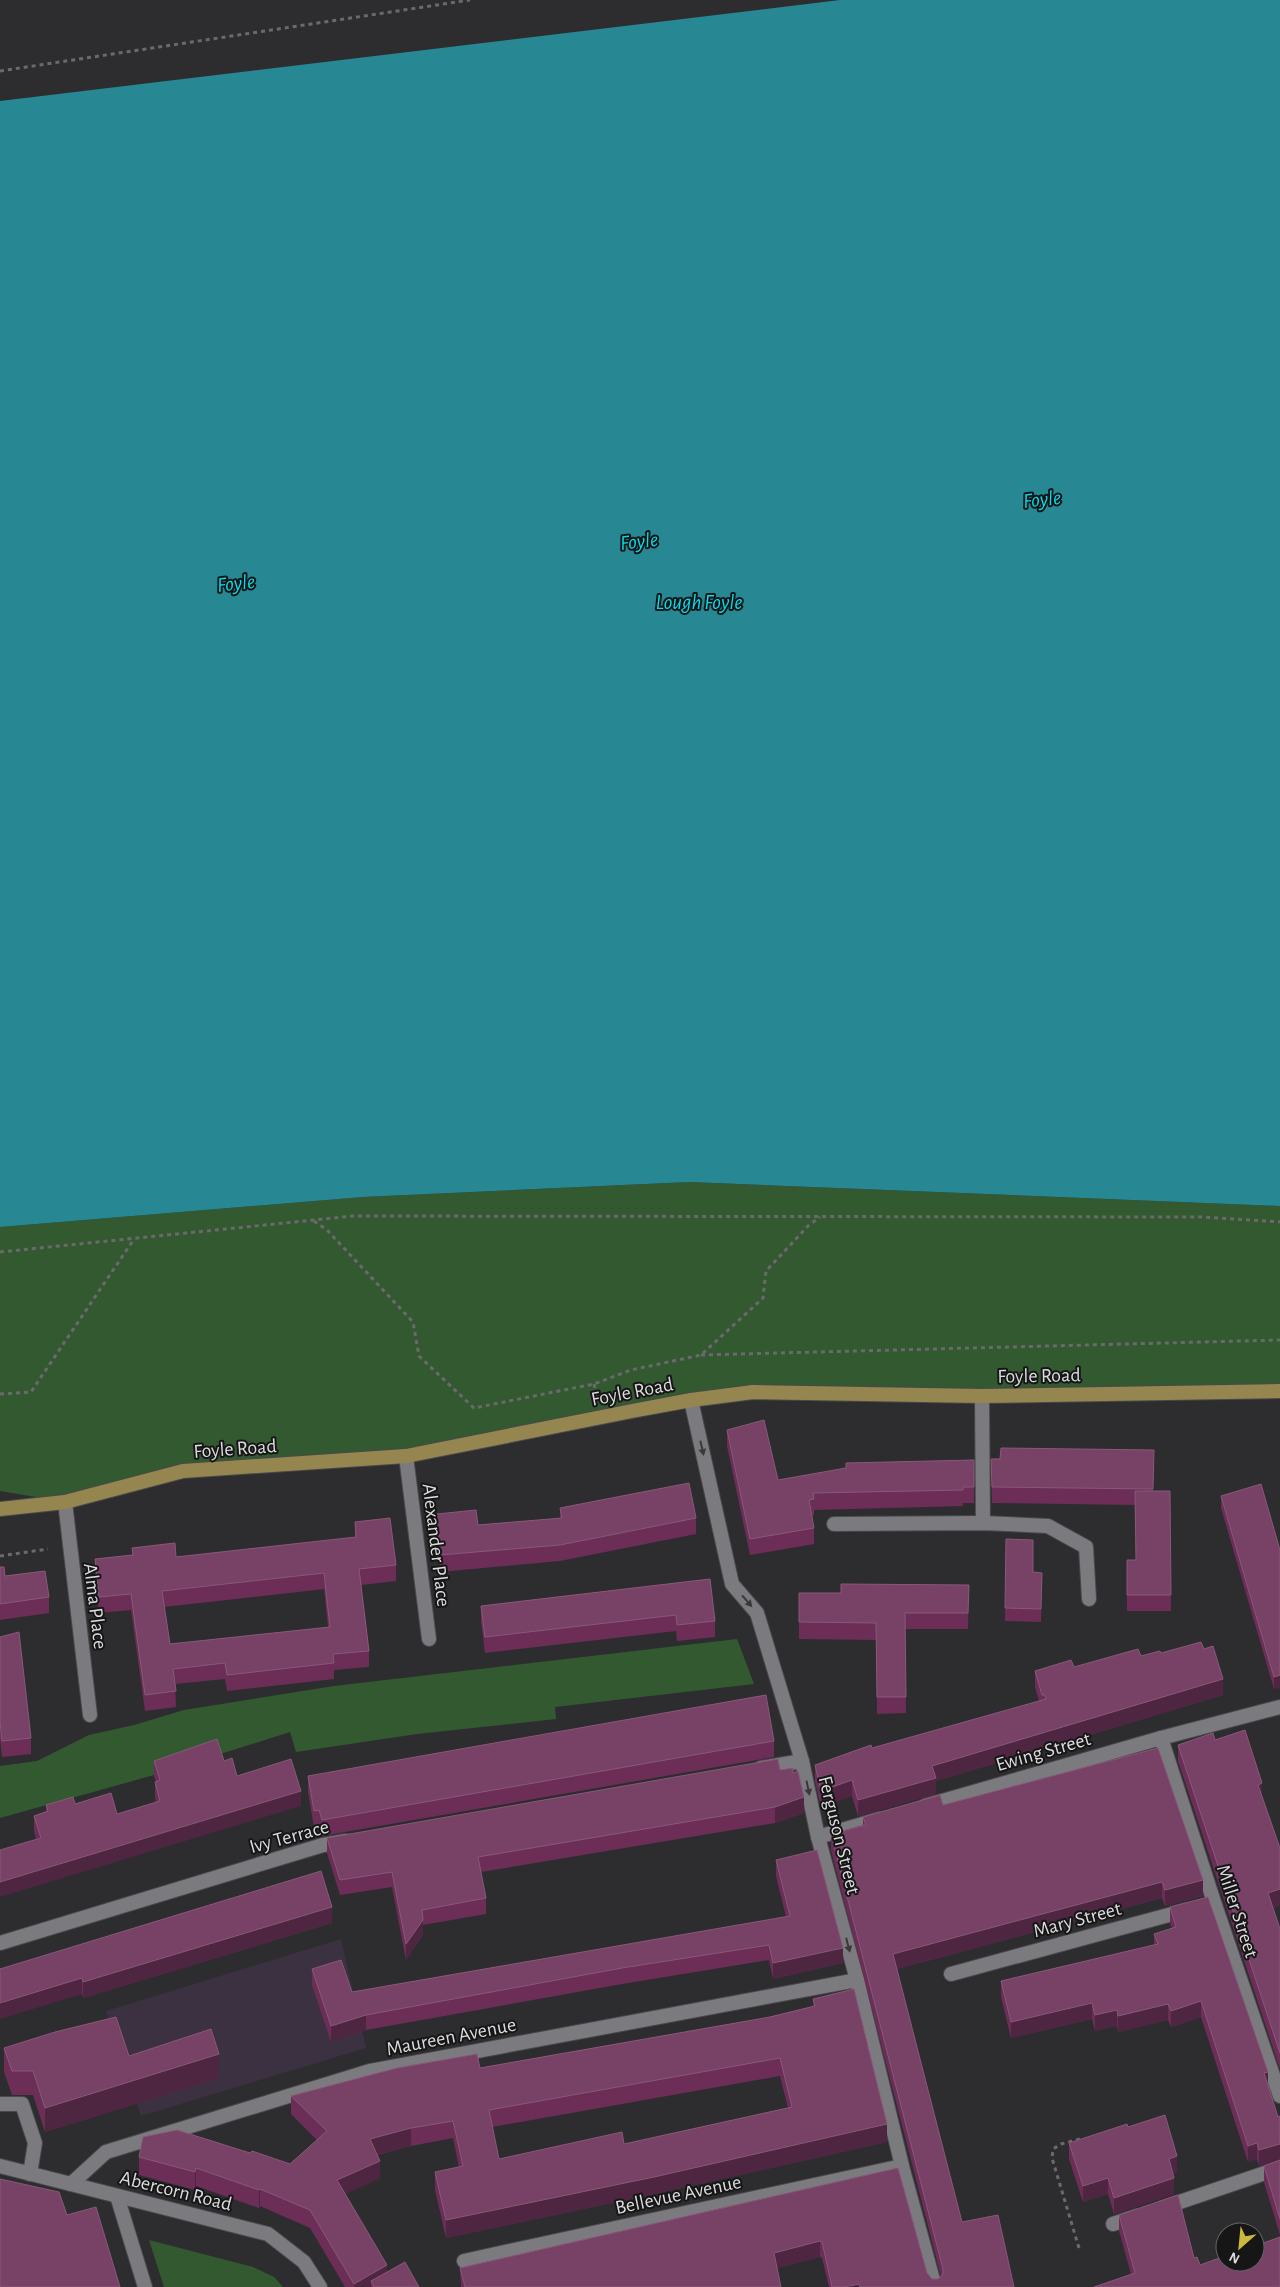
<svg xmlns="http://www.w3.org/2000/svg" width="1280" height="2287" font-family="'Alegreya Sans',sans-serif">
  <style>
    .industrial { fill: #3b3140 }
    .green { fill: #335931 }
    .water { fill: #278893 }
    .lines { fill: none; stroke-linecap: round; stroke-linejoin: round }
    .service-casing { stroke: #49494b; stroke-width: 16 }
    .minor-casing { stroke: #49494b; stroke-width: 16 }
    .secondary-casing { stroke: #49494b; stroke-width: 16 }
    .primary-casing { stroke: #49494b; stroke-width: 16 }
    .path { stroke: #6a6a6c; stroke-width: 3; stroke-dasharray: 4 4; stroke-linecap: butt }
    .service { stroke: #7b7b7f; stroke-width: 14 }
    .minor { stroke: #7b7b7f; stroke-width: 14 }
    .secondary { stroke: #7b7b7f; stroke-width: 14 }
    .primary { stroke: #958650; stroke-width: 14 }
    .wall { fill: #6c2e57; fill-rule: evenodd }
    .shaded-wall { fill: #4e2641 }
    .building { fill: #784166; stroke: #885978; fill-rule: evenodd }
    .oneway { fill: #39393b }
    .labels { text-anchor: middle; stroke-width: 4; stroke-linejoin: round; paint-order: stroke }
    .street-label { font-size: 20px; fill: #dcdcde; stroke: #161617 }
    .water-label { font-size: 21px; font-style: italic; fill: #04dcef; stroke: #161617 }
  </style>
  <rect width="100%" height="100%" fill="#2d2d30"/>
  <!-- industrial -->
  <path class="industrial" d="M341 1939 366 2048 141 2116 106 2011Z"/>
  <!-- green -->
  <g class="green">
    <path d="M689 1182 1280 1206V1391L753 1392 406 1456 183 1471 65 1502 0 1491V1227L363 1197Z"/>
    <path d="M737 1639 754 1684 555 1707 556 1719 417 1734 296 1752 290 1732 154 1775 0 1818V1766L37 1761 89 1735 134 1725 184 1710 334 1686Z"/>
    <path d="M149 2240 253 2267 274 2277 283 2287H164Z"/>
  </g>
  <!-- water -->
  <path class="water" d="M840 0H1280V1206L689 1182 363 1197 0 1227V101Z"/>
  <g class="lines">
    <!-- service casing -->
    <g class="service-casing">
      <g id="service">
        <path d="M0 2104H22L35 2143 30 2174"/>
        <path d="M1162 2208 1280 2168"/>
        <path d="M1113 2224 1137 2216"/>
      </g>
    </g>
    <!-- minor casing -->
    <g class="minor-casing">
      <g id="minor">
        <path d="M982 1396 983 1523"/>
        <path d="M691 1400 732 1584 757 1613 802 1761 818 1837 857 1980 902 2166 935 2287"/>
        <path d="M406 1456 429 1639"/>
        <path d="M65 1502 90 1715"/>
        <path d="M834 1524 983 1523 1048 1526 1086 1547 1089 1599"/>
        <path d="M1161 1738 1214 1902 1280 2096"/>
        <path d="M761 1768 802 1761"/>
        <path d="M925 1806 1161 1738 1280 1707"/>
        <path d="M818 1837 880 1819"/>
        <path d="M0 1943 323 1845 346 1841"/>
        <path d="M951 1974 1187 1910"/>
        <path d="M71 2184 106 2152 370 2071 857 1980"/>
        <path d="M117 2196 145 2287"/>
        <path d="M464 2261 902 2166"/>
      </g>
    </g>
    <!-- secondary casing -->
    <g class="secondary-casing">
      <path id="secondary" d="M0 2166 268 2234 304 2262 320 2287"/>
    </g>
    <!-- primary casing -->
    <g class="primary-casing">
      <path id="primary" d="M0 1509 65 1502 183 1471 406 1456 632 1411 691 1400 753 1392 982 1396 1280 1391"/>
    </g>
    <!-- path -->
    <g class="path">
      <path d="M0 71 470 0"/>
      <path d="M314 1221 327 1230 413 1322 419 1356 474 1408 594 1384 631 1370 701 1355 763 1298 766 1271 808 1226 820 1217"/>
      <path d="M0 1252 353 1216 1204 1217 1280 1222"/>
      <path d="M701 1355 1280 1340"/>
      <path d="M594 1384 597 1396"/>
      <path d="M0 1394 31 1392 134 1239"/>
      <path d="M0 1556 48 1549"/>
      <path d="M1079 2248 1052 2158 1053 2149 1061 2144 1080 2139"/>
    </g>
    <!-- service -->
    <use href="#service" class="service"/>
    <!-- minor -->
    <use href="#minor" class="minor"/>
    <!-- secondary -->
    <use href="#secondary" class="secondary"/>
    <!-- primary -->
    <use href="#primary" class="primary"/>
  </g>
  <!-- wall -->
  <g class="wall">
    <path d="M727 1430 778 1480 974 1460V1503H963V1506L814 1510V1515L812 1516 814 1528V1544L750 1555 727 1446Z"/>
    <path d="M1154 1450 1153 1491H1170L1171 1611H1127V1560H1136L1135 1505 992 1503 991 1459Z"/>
    <path d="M1221 1496 1280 1550V1687L1274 1689 1221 1508Z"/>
    <path d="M560 1508 696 1518V1534L560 1561 440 1572 437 1530V1514L478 1525 560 1518Z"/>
    <path d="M355 1522 396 1565V1581L361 1585 369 1651V1667L334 1670V1679L227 1691 225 1679 175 1684 176 1707 145 1711 131 1610 99 1613 95 1575V1559L132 1555V1548L176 1557 355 1538ZM324 1589 328 1627 170 1644 164 1607Z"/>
    <path d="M1006 1539 1033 1572 1042 1573 1041 1622 1005 1621Z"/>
    <path d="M0 1567 5 1576 49 1597V1613L0 1620Z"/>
    <path d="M710 1579 715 1621V1637L677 1641 676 1631 485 1653 481 1622V1606Z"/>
    <path d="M969 1585 968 1629H905L906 1713 877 1714 876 1640 799 1639V1593H841Z"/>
    <path d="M0 1637 31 1738V1754L2 1757 0 1739Z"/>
    <path d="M1204 1649 1223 1695 936 1781V1794L858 1816 852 1796 821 1807 815 1781V1765L1039 1701 1035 1687V1671L1074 1667 1161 1653Z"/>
    <path d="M1215 1740 1262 1797 1280 1905 1273 1908 1280 1929V2069L1178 1761V1745Z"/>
    <path d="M774 1741V1757L322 1836 319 1826 314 1827 308 1792V1776Z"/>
    <path d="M154 1761H224L237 1776 301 1806 36 1839 34 1831V1816L46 1812V1805L75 1804 117 1814 156 1802 155 1797V1782H156L154 1776Z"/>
    <path d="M780 1770 804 1813 775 1823 481 1872 486 1898V1914L423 1925V1935L406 1960 392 1887 340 1895 327 1853V1838Z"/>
    <path d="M943 1805 1203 1896 1165 1906 1162 1898 897 1969 962 2222 1014 2287H829L822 2258 820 2257 777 2268 781 2287H461L460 2268 898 2168 927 2273 932 2279H938L941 2276 831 1850V1834L863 1825V1817Z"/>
    <path d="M776 1860 843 1963 773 1979 769 1960 622 1984 366 2030 331 2042 312 1985V1969L352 1992 786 1917 776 1876Z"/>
    <path d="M1170 1907 1268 2085 1278 2117 1280 2116V2160L1259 2166 1257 2159 1248 2162 1201 2017 1171 2027 1168 2020 1118 2032 1117 2026 1095 2031 1092 2019 1011 2038 1001 1997V1981L1154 1945V1934L1172 1928 1170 1923Z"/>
    <path d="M332 1923 83 1998 82 1994 0 1969Z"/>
    <path d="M813 1999 887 2142 654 2194 446 2238 435 2190V2172L459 2167 453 2138 411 2146 377 2155 380 2178 345 2194 387 2272 419 2287H345L310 2228 260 2206 259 2208 196 2186 195 2190 139 2175V2157L250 2153 290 2164 317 2140 291 2114V2096L480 2068 770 2017 813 2006ZM780 2076 788 2108 624 2144 499 2159 492 2127Z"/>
    <path d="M4 2048 129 2056 219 2078 45 2132 33 2095H12L4 2072Z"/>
    <path d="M1128 2127 1177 2172 1173 2174 1174 2194 1114 2214 1108 2194 1083 2202 1069 2159V2143Z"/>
    <path d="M1280 2160V2235L1264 2182V2166Z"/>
    <path d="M1119 2215 1194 2258 1200 2265 1280 2287 1131 2274 1119 2231Z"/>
  </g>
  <!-- shaded-wall -->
  <g class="shaded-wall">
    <path d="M1280 1675V1687L1274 1689V1677Z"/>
    <path d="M1223 1679V1695L936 1781V1794L858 1816V1800L932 1766Z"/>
    <path d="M852 1780V1796L821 1807V1791Z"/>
    <path d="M1262 1783V1799L1258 1785Z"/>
    <path d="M301 1791V1806L0 1897V1882Z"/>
    <path d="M804 1797V1813L775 1823V1807Z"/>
    <path d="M1203 1880V1896L1165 1906V1890Z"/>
    <path d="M1162 1882V1898L893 1970V1954Z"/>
    <path d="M1280 1889V1905L1268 1909V1893Z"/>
    <path d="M332 1907V1923L83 1998V1982Z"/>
    <path d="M423 1920V1935L406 1960V1944Z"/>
    <path d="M843 1948V1963L773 1979V1963Z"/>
    <path d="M82 1978V1994L0 2019V2003Z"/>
    <path d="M1201 2001V2017L1171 2027V2011Z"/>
    <path d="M1092 2003V2019L1011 2038V2022Z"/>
    <path d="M1168 2004V2020L1118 2032V2016Z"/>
    <path d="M1117 2010V2026L1095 2031V2015Z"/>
    <path d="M366 2015V2030L331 2042V2026Z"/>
    <path d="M219 2054V2078L45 2132V2108Z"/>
    <path d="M1268 2072V2088L1264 2073Z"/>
    <path d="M887 2124V2142L654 2194 446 2238V2220Z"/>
    <path d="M411 2128V2146L370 2156V2139Z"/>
    <path d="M1257 2143V2159L1248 2162V2146Z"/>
    <path d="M1280 2144V2160L1259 2166V2150Z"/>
    <path d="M1177 2156V2172L1169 2175V2159Z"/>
    <path d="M380 2161V2178L337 2198V2180Z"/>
    <path d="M196 2168V2186L195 2190V2172Z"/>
    <path d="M1108 2178V2194L1083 2202V2186Z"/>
    <path d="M1174 2178V2194L1114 2214V2198Z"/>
    <path d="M260 2189V2206L259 2208V2190Z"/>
    <path d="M820 2241V2257L774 2269V2253Z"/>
    <path d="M387 2265V2282L371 2281V2287H354V2284Z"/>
    <path d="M859 2284V2287H844Z"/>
  </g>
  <!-- building -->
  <g class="building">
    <path d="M764 1420 778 1480 846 1468V1463L974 1460V1487H963V1490L813 1493 814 1499 809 1500 814 1528 750 1539 727 1430Z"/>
    <path d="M1001 1448 1154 1450 1153 1489 992 1487 991 1459H1000Z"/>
    <path d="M689 1483 696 1518 560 1545 440 1555 437 1514 476 1510 478 1525 562 1518 560 1508Z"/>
    <path d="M1261 1484 1280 1550V1675L1274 1677 1221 1496Z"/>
    <path d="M1135 1491H1170L1171 1595H1127V1560H1136Z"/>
    <path d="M390 1518 396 1565 359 1569 369 1651 333 1654 334 1663 227 1675 225 1663 173 1669 176 1691 145 1695 131 1594 99 1597 95 1559 133 1555 132 1548 175 1543 176 1557 356 1537 355 1522ZM324 1573 330 1627 170 1644 162 1591Z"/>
    <path d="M1006 1539 1033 1540V1572L1042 1573 1041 1609 1005 1608Z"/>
    <path d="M0 1567H4L5 1576 45 1571 49 1597 0 1604Z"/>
    <path d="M710 1579 715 1621 677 1625 676 1615 485 1637 481 1606Z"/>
    <path d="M841 1584 969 1585 968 1613H905L906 1697H877L876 1623 799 1622V1593H841Z"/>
    <path d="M19 1632 31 1738 2 1741 0 1723V1637Z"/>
    <path d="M1201 1642 1204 1649 1213 1646 1223 1679 932 1766 936 1778 858 1800 852 1780 821 1791 815 1765 871 1745 872 1748 1046 1699 1045 1695H1042L1035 1671 1071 1660 1074 1667 1138 1649 1141 1656 1160 1651 1161 1653Z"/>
    <path d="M766 1695 774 1741 322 1820 319 1810 314 1811 308 1776Z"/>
    <path d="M1245 1730 1262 1783 1258 1785 1280 1848V1889L1268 1893 1280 1929V2053L1178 1745 1213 1733 1215 1740Z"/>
    <path d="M217 1739 224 1761 232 1758 237 1776 291 1759 301 1791 0 1882V1850L41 1838 34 1816 48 1811 46 1805 73 1797 75 1804 111 1793 117 1814 160 1801 155 1782 160 1780 154 1761Z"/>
    <path d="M1158 1748 1203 1880 1165 1890 1162 1882 893 1954 962 2222 998 2215 1014 2287H860L859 2284 844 2287H832L822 2242 820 2241 774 2253 781 2287H465L460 2268 898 2168 927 2273 932 2279H938L943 2274V2269L831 1834 866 1825 863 1817 940 1795 943 1805Z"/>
    <path d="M778 1759 780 1770 793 1768V1773L798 1771 804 1797 775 1807 478 1857 486 1898 422 1910 423 1920 406 1944 392 1872 340 1880 327 1838Z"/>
    <path d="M817 1850 843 1948 773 1963 769 1945 622 1968 366 2015 331 2026 312 1969 341 1960 352 1992 790 1916 776 1860Z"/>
    <path d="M321 1871 332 1907 83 1982 82 1978 0 2003V1969Z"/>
    <path d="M1208 1897 1268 2072 1264 2073 1278 2117 1280 2116V2144L1259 2150 1257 2143 1248 2146 1201 2001 1171 2011 1168 2004 1118 2016 1117 2010 1095 2015 1092 2003 1011 2022 1001 1981 1158 1944 1154 1934 1176 1927 1170 1907Z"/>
    <path d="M854 1989 887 2124 654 2177 446 2220 435 2172 463 2166 453 2121 411 2128 370 2139 380 2161 337 2180 387 2265 354 2284 310 2210 260 2189 259 2190 196 2168 195 2172 139 2157 143 2137 177 2130 250 2153 252 2151 290 2164 327 2131 291 2096 397 2068 477 2054 480 2068 770 2017 815 2006 813 1999ZM780 2058 792 2107 624 2144 622 2132 499 2159 489 2110Z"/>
    <path d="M116 2017 129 2056 211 2029 219 2054 45 2108 33 2071H12L4 2048 55 2032Z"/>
    <path d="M1165 2115 1177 2156 1169 2159 1174 2178 1114 2198 1108 2178 1083 2186 1069 2143 1127 2124 1128 2127Z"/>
    <path d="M1280 2160V2219L1264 2166Z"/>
    <path d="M0 2179 59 2192 67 2215 96 2207 120 2287H0Z"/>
    <path d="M1178 2195 1194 2258 1197 2257 1200 2265 1225 2256V2262H1255V2246L1280 2237V2287H1094L1135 2273 1119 2215Z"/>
    <path d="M405 2262 419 2287H374L371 2281Z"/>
  </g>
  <!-- one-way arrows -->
  <defs><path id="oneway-solid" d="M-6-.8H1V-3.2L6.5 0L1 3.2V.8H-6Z" transform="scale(1.25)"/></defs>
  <g class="oneway">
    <use href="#oneway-solid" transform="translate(702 1448) rotate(77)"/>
    <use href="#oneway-solid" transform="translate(747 1601) rotate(49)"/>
    <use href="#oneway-solid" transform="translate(808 1788) rotate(78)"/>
    <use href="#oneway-solid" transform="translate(848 1945) rotate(75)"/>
  </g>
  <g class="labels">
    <!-- street labels -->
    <g class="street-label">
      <text transform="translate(1039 1375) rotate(-1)" y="7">Foyle Road</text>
      <text transform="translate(632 1391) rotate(-11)" y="7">Foyle Road</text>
      <text transform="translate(235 1448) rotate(-4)" y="7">Foyle Road</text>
      <text transform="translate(437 1545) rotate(83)" y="7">Alexander Place</text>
      <text transform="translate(96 1606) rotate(83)" y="7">Alma Place</text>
      <text transform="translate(1043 1751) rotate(-16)" y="7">Ewing Street</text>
      <text transform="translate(840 1835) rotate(76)" y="7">Ferguson Street</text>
      <text transform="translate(289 1836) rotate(-15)" y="7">Ivy Terrace</text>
      <text transform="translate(1238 1911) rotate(72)" y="7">Miller Street</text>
      <text transform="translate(1077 1919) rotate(-15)" y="7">Mary Street</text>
      <text transform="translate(451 2036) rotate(-11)" y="7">Maureen Avenue</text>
      <text transform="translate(176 2190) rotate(14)" y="7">Abercorn Road</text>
      <text transform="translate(678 2194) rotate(-12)" y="7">Bellevue Avenue</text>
    </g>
    <!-- water labels -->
    <g class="water-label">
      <text transform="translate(1042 499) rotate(-6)" y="7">Foyle</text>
      <text transform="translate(639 541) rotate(-6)" y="7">Foyle</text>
      <text transform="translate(236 583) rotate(-6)" y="7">Foyle</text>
      <text x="699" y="609">Lough Foyle</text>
    </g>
  </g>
  <!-- north arrow -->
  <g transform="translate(1240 2247) rotate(207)"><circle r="24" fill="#161617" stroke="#656567"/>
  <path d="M0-4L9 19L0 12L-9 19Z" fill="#cbba39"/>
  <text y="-8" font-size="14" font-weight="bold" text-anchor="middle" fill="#dcdcde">N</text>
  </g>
</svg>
